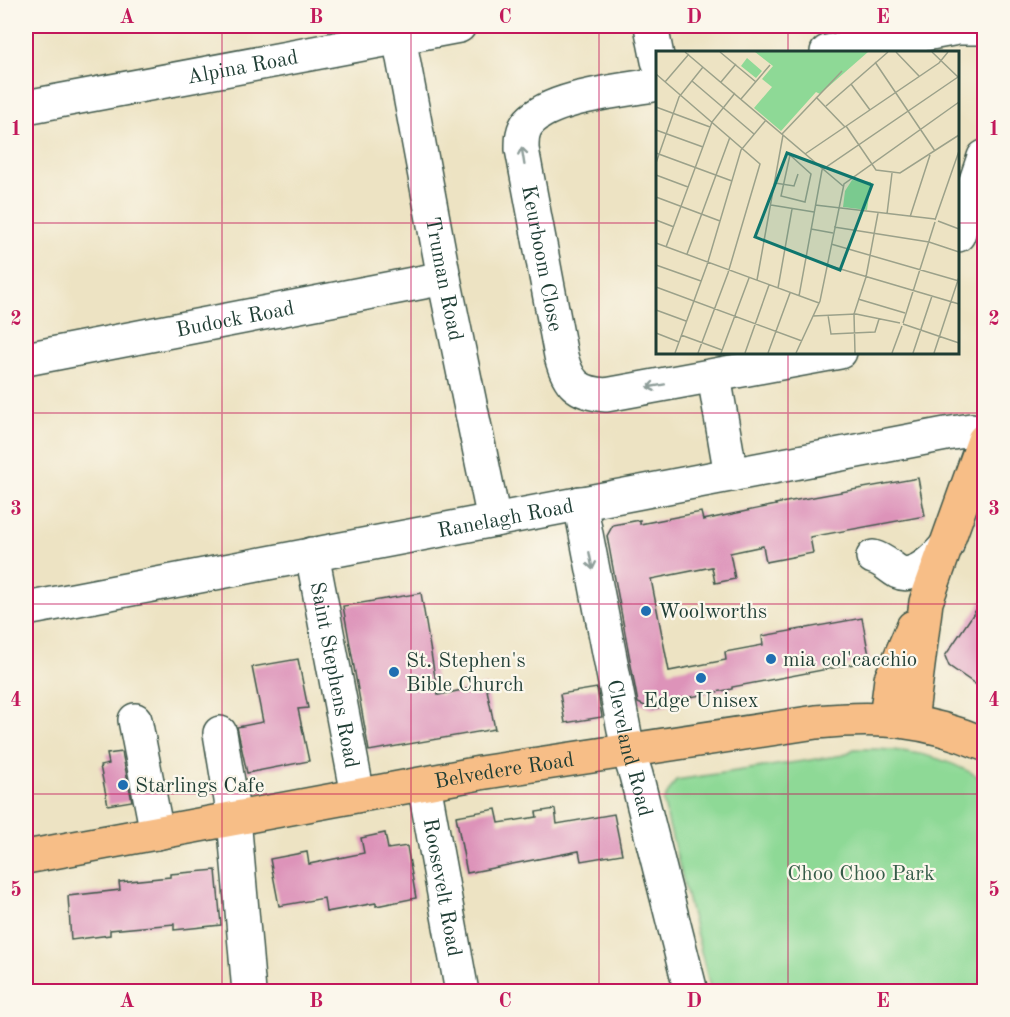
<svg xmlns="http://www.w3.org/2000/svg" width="1010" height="1017" font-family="'Old Standard TT',serif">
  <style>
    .green { fill: #8ed996; stroke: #568b65; stroke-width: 1.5 }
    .building { fill: #dd93b9 }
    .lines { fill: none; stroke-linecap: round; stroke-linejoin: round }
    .minor-casing { stroke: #3e5649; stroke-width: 36 }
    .major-casing { stroke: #3e5649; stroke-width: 36 }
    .minor { stroke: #fff; stroke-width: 33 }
    .major { stroke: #f7be87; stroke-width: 33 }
    .oneway { stroke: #8f9e9a }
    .grid { fill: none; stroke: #c2185b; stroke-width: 1.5; stroke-opacity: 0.55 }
    .poi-dot { fill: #1f6fb2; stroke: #fbf7ec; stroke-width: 2 }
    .labels { text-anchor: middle; stroke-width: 4.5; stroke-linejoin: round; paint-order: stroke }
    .street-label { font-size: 21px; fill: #1f3d34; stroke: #fbf7ec }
    .poi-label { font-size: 21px; fill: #1f3d34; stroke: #fbf7ec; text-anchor: start }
    .park-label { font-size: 21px; fill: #355c48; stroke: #fbf7ec }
    .inset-road { fill: none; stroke: #9ba18a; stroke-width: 1.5 }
    .view { fill: #0f766e; fill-opacity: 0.15; stroke: #0f766e; stroke-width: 3 }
    .inset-edge { fill: none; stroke: #1f3d34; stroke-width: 3 }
    .neatline { fill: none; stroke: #c2185b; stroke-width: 2 }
    .grid-label { font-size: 20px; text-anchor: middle; font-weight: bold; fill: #c2185b }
  </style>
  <rect width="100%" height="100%" fill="#fbf7ec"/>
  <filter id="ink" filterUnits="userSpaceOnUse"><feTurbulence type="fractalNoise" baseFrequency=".0167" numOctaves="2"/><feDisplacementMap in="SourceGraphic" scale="12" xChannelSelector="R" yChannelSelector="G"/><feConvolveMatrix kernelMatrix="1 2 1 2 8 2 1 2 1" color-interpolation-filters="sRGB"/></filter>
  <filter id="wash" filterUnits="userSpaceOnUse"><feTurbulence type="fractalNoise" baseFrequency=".008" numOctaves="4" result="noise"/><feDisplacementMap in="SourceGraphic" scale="24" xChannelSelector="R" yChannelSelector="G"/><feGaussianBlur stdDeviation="1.35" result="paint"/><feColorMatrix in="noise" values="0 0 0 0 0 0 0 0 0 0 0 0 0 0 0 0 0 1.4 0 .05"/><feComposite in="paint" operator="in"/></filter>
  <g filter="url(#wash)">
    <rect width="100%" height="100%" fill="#ede3c3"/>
    <!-- green -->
    <path class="green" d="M854 749C904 748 941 754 984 780V991H711L663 801 676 780 844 755Z"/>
    <g id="blocks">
      <!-- building -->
      <g class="building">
        <path d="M918 478 925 516 810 537 813 553 766 562 763 546 730 553 735 579 715 583 712 567 651 579 669 671 726 660 725 652 763 645 762 636 862 618 870 661 732 687V689L675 700 676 704 652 709 638 703 607 536 613 525 640 520V524L701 512 703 520 776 505 775 504Z"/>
        <path d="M421 593 438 695 486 685 495 729 369 751 343 606Z"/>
        <path d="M984 598V690L949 666 945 656Z"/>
        <path d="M298 659 308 708 298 709 309 761 247 773 237 727 263 722 252 667Z"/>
        <path d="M597 688 602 717 565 723 560 694Z"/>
        <path d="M122 752 132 801 108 805 100 766 109 764 107 754Z"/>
        <path d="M496 809 499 823 537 817 536 812 555 809 557 824 614 814 622 854 581 861 579 851 467 873 456 816Z"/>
        <path d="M385 833 388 849 407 846 416 898 376 906V903L326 912 324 898 279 906 270 859 307 852 309 864 364 853 361 838Z"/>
        <path d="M216 870 221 925 174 930V924L110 930V935L71 940 68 896 120 890 119 882 170 877V874Z"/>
      </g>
    </g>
  </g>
  <g filter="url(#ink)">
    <use href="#blocks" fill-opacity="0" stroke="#3e5649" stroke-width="1.5"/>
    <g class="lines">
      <!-- minor casing -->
      <g class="minor-casing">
        <g id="minor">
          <path d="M651 26 658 61"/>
          <path id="s1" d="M399 37 444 278 494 520"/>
          <path d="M827 52 958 28H984"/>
          <path id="s2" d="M658 84C623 91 552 96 529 122 522 130 522 139 522 149L561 356C568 383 577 393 606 395L840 352"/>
          <path id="s3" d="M26 107 459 26"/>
          <path d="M958 235 984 157"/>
          <path id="s4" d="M26 359 444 278"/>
          <path d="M714 376 731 475"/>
          <path id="s5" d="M580 503 628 750 636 775 691 992"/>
          <path id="s6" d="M312 554 358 795"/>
          <path d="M873 557C884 560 889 567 898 572 915 580 938 556 947 545"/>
          <path id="s7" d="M26 609 946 434 971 430 984 435"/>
          <path d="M135 720 157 833"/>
          <path d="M220 733 234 818 249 992"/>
          <path id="s8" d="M424 784 462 992"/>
        </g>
      </g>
      <!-- major casing -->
      <g class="major-casing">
        <g id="major">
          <path d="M886 719 891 679 913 627"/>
          <path d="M911 721 926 602 984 440"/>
          <path id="s9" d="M26 857 480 773 816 722C879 716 926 719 984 744"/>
        </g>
      </g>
      <!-- minor -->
      <use href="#minor" class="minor"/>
      <!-- major -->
      <use href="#major" class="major"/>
    </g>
    <!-- one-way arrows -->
    <defs><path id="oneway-shaft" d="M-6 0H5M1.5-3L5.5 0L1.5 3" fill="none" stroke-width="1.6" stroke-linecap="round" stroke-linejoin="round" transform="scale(1.5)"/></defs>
    <g class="oneway">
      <use href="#oneway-shaft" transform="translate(523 156) rotate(-99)"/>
      <use href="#oneway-shaft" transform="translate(656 386) rotate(170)"/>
      <use href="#oneway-shaft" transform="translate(591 561) rotate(79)"/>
    </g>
  </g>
  <!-- grid -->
  <path class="grid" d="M222 26V992M411 26V992M599 26V992M788 26V52M26 223H658M958 223H984M788 352V992M26 413H984M26 604H984M26 794H984"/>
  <!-- markers -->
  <g class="poi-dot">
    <circle cx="646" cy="611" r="6"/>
    <circle cx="771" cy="659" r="6"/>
    <circle cx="394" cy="672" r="6"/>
    <circle cx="701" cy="678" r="6"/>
    <circle cx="123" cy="785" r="6"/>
  </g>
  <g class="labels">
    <!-- street labels -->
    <g class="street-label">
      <text dy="7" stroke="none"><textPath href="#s3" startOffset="220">Alpina Road</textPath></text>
      <text dy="7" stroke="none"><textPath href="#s2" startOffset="276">Keurboom Close</textPath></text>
      <text dy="7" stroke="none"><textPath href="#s1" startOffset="246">Truman Road</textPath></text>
      <text dy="7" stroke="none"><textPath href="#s4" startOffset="213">Budock Road</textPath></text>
      <text dy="7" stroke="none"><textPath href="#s7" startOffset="488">Ranelagh Road</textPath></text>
      <text dy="7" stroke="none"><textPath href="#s6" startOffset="123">Saint Stephens Road</textPath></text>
      <text dy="7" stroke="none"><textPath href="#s5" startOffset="250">Cleveland Road</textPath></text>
      <text dy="7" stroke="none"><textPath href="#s9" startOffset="486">Belvedere Road</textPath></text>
      <text dy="7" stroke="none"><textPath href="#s8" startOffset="105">Roosevelt Road</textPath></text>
    </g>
    <!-- poi labels -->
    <g class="poi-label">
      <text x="658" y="618">Woolworths</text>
      <text x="783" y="666">mia col'cacchio</text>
      <text x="406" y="667">St. Stephen's<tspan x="406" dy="24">Bible Church</tspan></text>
      <text x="701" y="707" text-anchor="middle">Edge Unisex</text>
      <text x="135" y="792">Starlings Cafe</text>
    </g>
    <!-- park labels -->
    <g class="park-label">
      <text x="861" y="880">Choo Choo Park</text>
    </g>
  </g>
  <!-- overview -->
  <g transform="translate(656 51)">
    <rect width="303" height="303" fill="#ede3c3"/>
    <path d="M99 1H212L164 43 160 41 125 80 98 57 116 36 106 28 117 15ZM91 7 106 20 100 27 85 15ZM196 129 215 131 211 159 187 156 189 140Z" fill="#8ed996"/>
    <path class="inset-road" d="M29 1 187 135M64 1 100 31M240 1 263 25M276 1 302 26M219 11 279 100M0 23 104 113 72 222 42 302M36 30 98 83M9 31 33 3M65 31 80 13M195 33 214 59M160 46 189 76M85 48 114 14M170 55 232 1M0 56 54 76M190 75 220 119 244 122 303 84M0 79 47 96M126 83 186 20M0 102 76 130M149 103 283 12 292 1M134 104 155 123 149 151 125 145ZM0 112 23 46 47 16M0 124 32 136M119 132 138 135 142 123M0 146 64 170M115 154 158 161M159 154 279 168M231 163 236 122M254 166 274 104M0 169 18 176M279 169 303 100M282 170 303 178M178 176 273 191 303 201M155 178 177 182M0 192 163 252M175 193 303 230M10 196 56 71 79 42M31 203 74 86M0 214 45 230M171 214 303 253M101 229 127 84M0 236 146 290M122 237 136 158M143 245 166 119 302 26M202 248 249 262M0 259 30 270M172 264 175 283 219 281 223 268M157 265 200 263 244 272M247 272 279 171M247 273 303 292M0 282 23 291M25 284 66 299M19 302 51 214 85 99 110 69M65 302 93 227M89 302 113 234M112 302 134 242M140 302 164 250 188 133 303 51M199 302 198 263 210 226 222 162M236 302 246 275M257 302 276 245M278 302 303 226"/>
    <path class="view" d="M131 102 216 134 184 219 99 186Z"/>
    <rect width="303" height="303" class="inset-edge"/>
  </g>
  <!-- margin -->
  <rect width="1010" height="1017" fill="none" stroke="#fbf7ec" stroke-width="66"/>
  <rect x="33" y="33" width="944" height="951" class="neatline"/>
  <g class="grid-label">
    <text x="127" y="23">A</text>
    <text x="316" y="23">B</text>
    <text x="505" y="23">C</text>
    <text x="694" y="23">D</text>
    <text x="883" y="23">E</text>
    <text x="16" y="135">1</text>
    <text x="994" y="135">1</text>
    <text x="16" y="325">2</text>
    <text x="994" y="325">2</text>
    <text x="16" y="515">3</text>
    <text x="994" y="515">3</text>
    <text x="16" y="706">4</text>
    <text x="994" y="706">4</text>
    <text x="16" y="896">5</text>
    <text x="994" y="896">5</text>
    <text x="127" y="1007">A</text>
    <text x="316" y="1007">B</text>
    <text x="505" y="1007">C</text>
    <text x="694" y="1007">D</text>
    <text x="883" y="1007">E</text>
  </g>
</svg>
